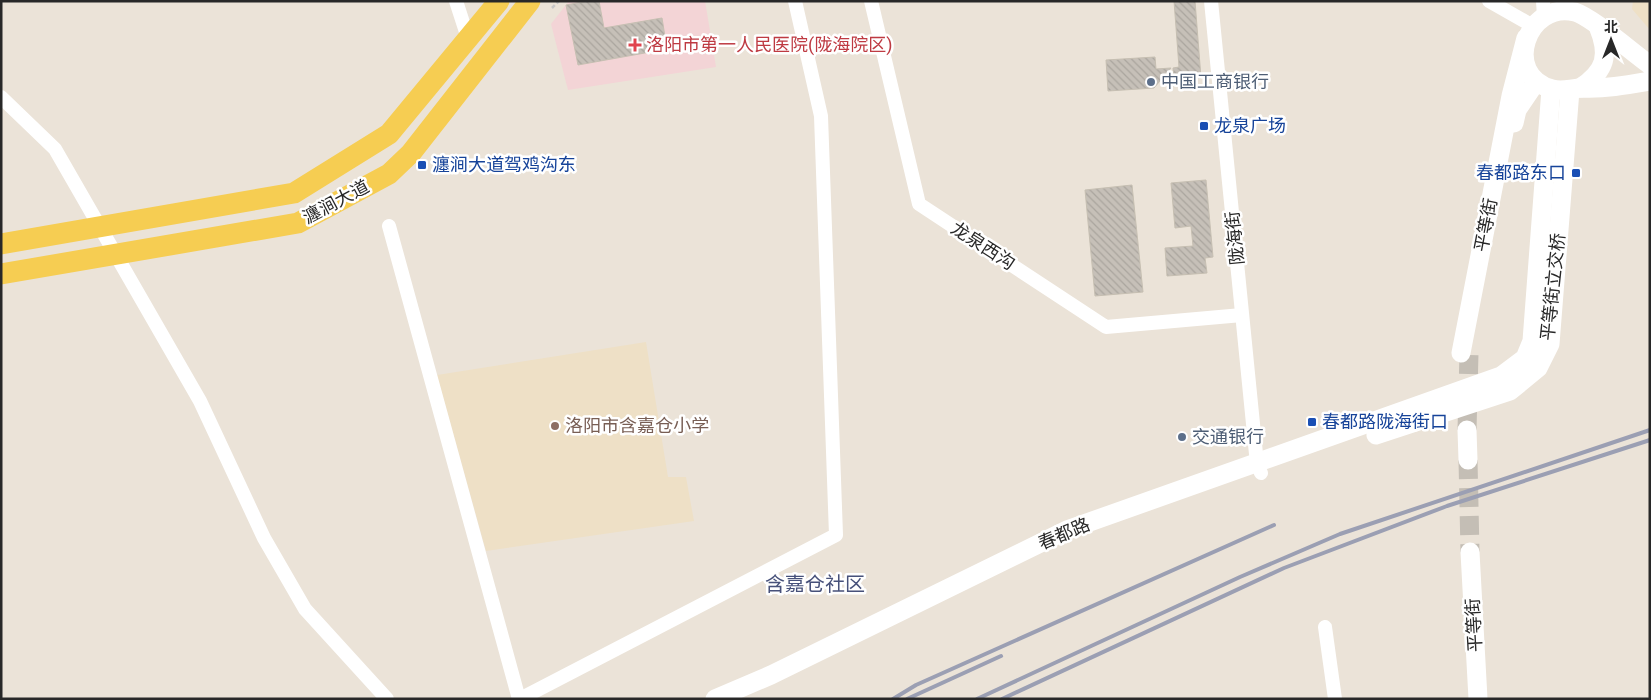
<svg xmlns="http://www.w3.org/2000/svg" width="1651" height="700" font-family="Roboto,'Noto Sans SC',sans-serif">
  <style>
    .education { fill: #eee0c6 }
    .medical { fill: #f3d4d6 }
    .building { fill: url(#building-back-hatch); stroke: #c6bfb2 }
    .lines { fill: none; stroke-linecap: round; stroke-linejoin: round }
    .secondary-tunnel { stroke: #c4beb5; stroke-width: 19; stroke-dasharray: 19 9; stroke-linecap: butt }
    .path { stroke: #c7c7c7; stroke-width: 2.5; stroke-dasharray: 4 2.5; stroke-linecap: butt }
    .street { stroke: #fff; stroke-width: 14 }
    .secondary { stroke: #fff; stroke-width: 19 }
    .primary { stroke: #f6cd52; stroke-width: 21 }
    .rail { stroke: #9b9fb3; stroke-width: 4 }
    .health-dot { fill: #e0444e; stroke: #fff; stroke-width: 2 }
    .service-dot { fill: #5c6f8a; stroke: #fff; stroke-width: 2 }
    .transit-dot { fill: #1a4fb4; stroke: #fff; stroke-width: 2 }
    .education-dot { fill: #8d6e63; stroke: #fff; stroke-width: 2 }
    .labels { text-anchor: middle; stroke-width: 5; stroke-linejoin: round; paint-order: stroke }
    .health-label { font-size: 18px; fill: #be3a42; stroke: #fff; text-anchor: start }
    .service-label { font-size: 18px; fill: #4e5e75; stroke: #fff; text-anchor: start }
    .transit-label { font-size: 18px; fill: #164399; stroke: #fff; text-anchor: start }
    .street-label { font-size: 18px; fill: #282828; stroke: #fff }
    .education-label { font-size: 18px; fill: #785e54; stroke: #fff; text-anchor: start }
    .quarter-label { font-size: 20px; fill: #47517a; stroke: #fff }
  </style>
  <defs>
    <pattern id="building-back-hatch" width="6" height="6" patternUnits="userSpaceOnUse" patternTransform="scale(1.25)"><rect width="6" height="6" fill="#c6c0b8"/><path d="M-1 5l2 2M0 0l6 6M5-1l2 2" fill="none" stroke="#aaa59e"/></pattern>
  </defs>
  <rect width="100%" height="100%" fill="#ebe3d8"/>
  <!-- education -->
  <g class="education">
    <path d="M1633 1H1650V30L1632 9Z"/>
    <path d="M646 342 668 477H686L694 521 486 551 437 375Z"/>
  </g>
  <!-- medical -->
  <path class="medical" d="M569 1H705L716 67 568 90 551 24Z"/>
  <!-- building -->
  <g class="building">
    <path d="M587 1H599L604 28 662 18 667 49 578 65 566 5Z"/>
    <path d="M1174 1H1195L1201 78 1174 80 1173 68 1179 67Z"/>
    <path d="M1155 57 1156 69 1171 68 1154 88 1108 91 1106 60Z"/>
    <path d="M1206 180 1213 257 1205 258 1207 273 1167 276 1165 248 1193 246 1191 226 1175 228 1171 183Z"/>
    <path d="M1132 185 1143 292 1095 296 1085 190Z"/>
  </g>
  <g class="lines">
    <!-- secondary-tunnel -->
    <g class="secondary-tunnel">
      <path d="M1467 430 1469 353"/>
      <path d="M1468 460 1470 552"/>
    </g>
    <!-- path -->
    <path class="path" d="M552 8 559 1"/>
    <!-- street -->
    <g class="street">
      <path d="M456 1 468 38"/>
      <path d="M871 1 919 204 1106 327 1242 315"/>
      <path d="M1211 1 1257 464 1261 473"/>
      <path d="M1489 1 1533 26"/>
      <path d="M1543 1 1544 17"/>
      <path d="M1 97 55 149 200 401 264 538 305 609 387 699"/>
      <path d="M389 226 519 699"/>
      <path d="M1325 627 1335 699"/>
      <path d="M520 699 836 535 821 116 795 1"/>
    </g>
    <!-- secondary -->
    <g class="secondary">
      <path d="M1650 65C1633 53 1592 17 1575 12 1527 0 1501 75 1552 89 1563 92 1571 88 1582 88 1605 89 1627 85 1650 81"/>
      <path d="M1580 88C1606 71 1610 55 1598 26"/>
      <path d="M1514 123 1517 110 1536 82"/>
      <path d="M1461 353 1511 96 1526 38"/>
      <path d="M1467 430 1468 460"/>
      <path d="M1376 435 1510 391 1538 368 1550 344 1570 90"/>
      <path d="M1470 552 1478 699"/>
      <path d="M715 699 771 675 1067 530 1501 376 1525 358 1532 341 1551 89"/>
    </g>
    <!-- primary -->
    <g class="primary">
      <path d="M1 244 294 193 389 134 499 1"/>
      <path d="M1 274 298 223 389 174 411 153 530 1"/>
    </g>
    <!-- rail -->
    <g class="rail">
      <path d="M893 699 916 685 1274 525"/>
      <path d="M907 699 1001 656"/>
      <path d="M977 699 1240 577 1340 534 1650 430"/>
      <path d="M1002 699 1284 568 1447 506 1650 440"/>
    </g>
  </g>
  <!-- markers -->
  <path class="health-dot" d="M632.5 37.5h5v5h5v5h-5v5h-5v-5h-5v-5h5z"/>
  <g class="service-dot">
    <circle cx="1151" cy="82" r="5"/>
    <circle cx="1182" cy="437" r="5"/>
  </g>
  <g class="transit-dot">
    <rect x="1199" y="121" width="10" height="10" rx="2.5"/>
    <rect x="417" y="160" width="10" height="10" rx="2.5"/>
    <rect x="1571" y="168" width="10" height="10" rx="2.5"/>
    <rect x="1307" y="417" width="10" height="10" rx="2.5"/>
  </g>
  <circle class="education-dot" cx="555" cy="426" r="5"/>
  <g class="labels">
    <!-- health labels -->
    <g class="health-label">
      <text x="646" y="51">洛阳市第一人民医院(陇海院区)</text>
    </g>
    <!-- service labels -->
    <g class="service-label">
      <text x="1161" y="88">中国工商银行</text>
      <text x="1192" y="443">交通银行</text>
    </g>
    <!-- transit labels -->
    <g class="transit-label">
      <text x="1214" y="132">龙泉广场</text>
      <text x="432" y="171">瀍涧大道驾鸡沟东</text>
      <text x="1566" y="179" text-anchor="end">春都路东口</text>
      <text x="1322" y="428">春都路陇海街口</text>
    </g>
    <!-- street labels -->
    <g class="street-label">
      <text transform="translate(336 202) rotate(-28)" y="6">瀍涧大道</text>
      <text transform="translate(1486 225) rotate(-79)" y="6">平等街</text>
      <text transform="translate(1235 238) rotate(-96)" y="6">陇海街</text>
      <text transform="translate(983 246) rotate(33)" y="6">龙泉西沟</text>
      <text transform="translate(1553 287) rotate(-84)" y="6">平等街立交桥</text>
      <text transform="translate(1064 534) rotate(-23)" y="6">春都路</text>
      <text transform="translate(1474 625) rotate(-93)" y="6">平等街</text>
    </g>
    <!-- education labels -->
    <g class="education-label">
      <text x="565" y="432">洛阳市含嘉仓小学</text>
    </g>
    <!-- quarter labels -->
    <g class="quarter-label">
      <text x="815" y="591">含嘉仓社区</text>
    </g>
  </g>
  <!-- border -->
  <rect width="1651" height="700" fill="none" stroke="#282828" stroke-width="5"/>
  <!-- north arrow -->
  <g transform="translate(1611 40)" stroke="#ffffff" stroke-width="4" paint-order="stroke">
  <path d="M0-4L9 19L0 12L-9 19Z" fill="#282828"/>
  <text y="-8" font-size="14" font-weight="bold" text-anchor="middle" fill="#282828">北</text>
  </g>
</svg>
